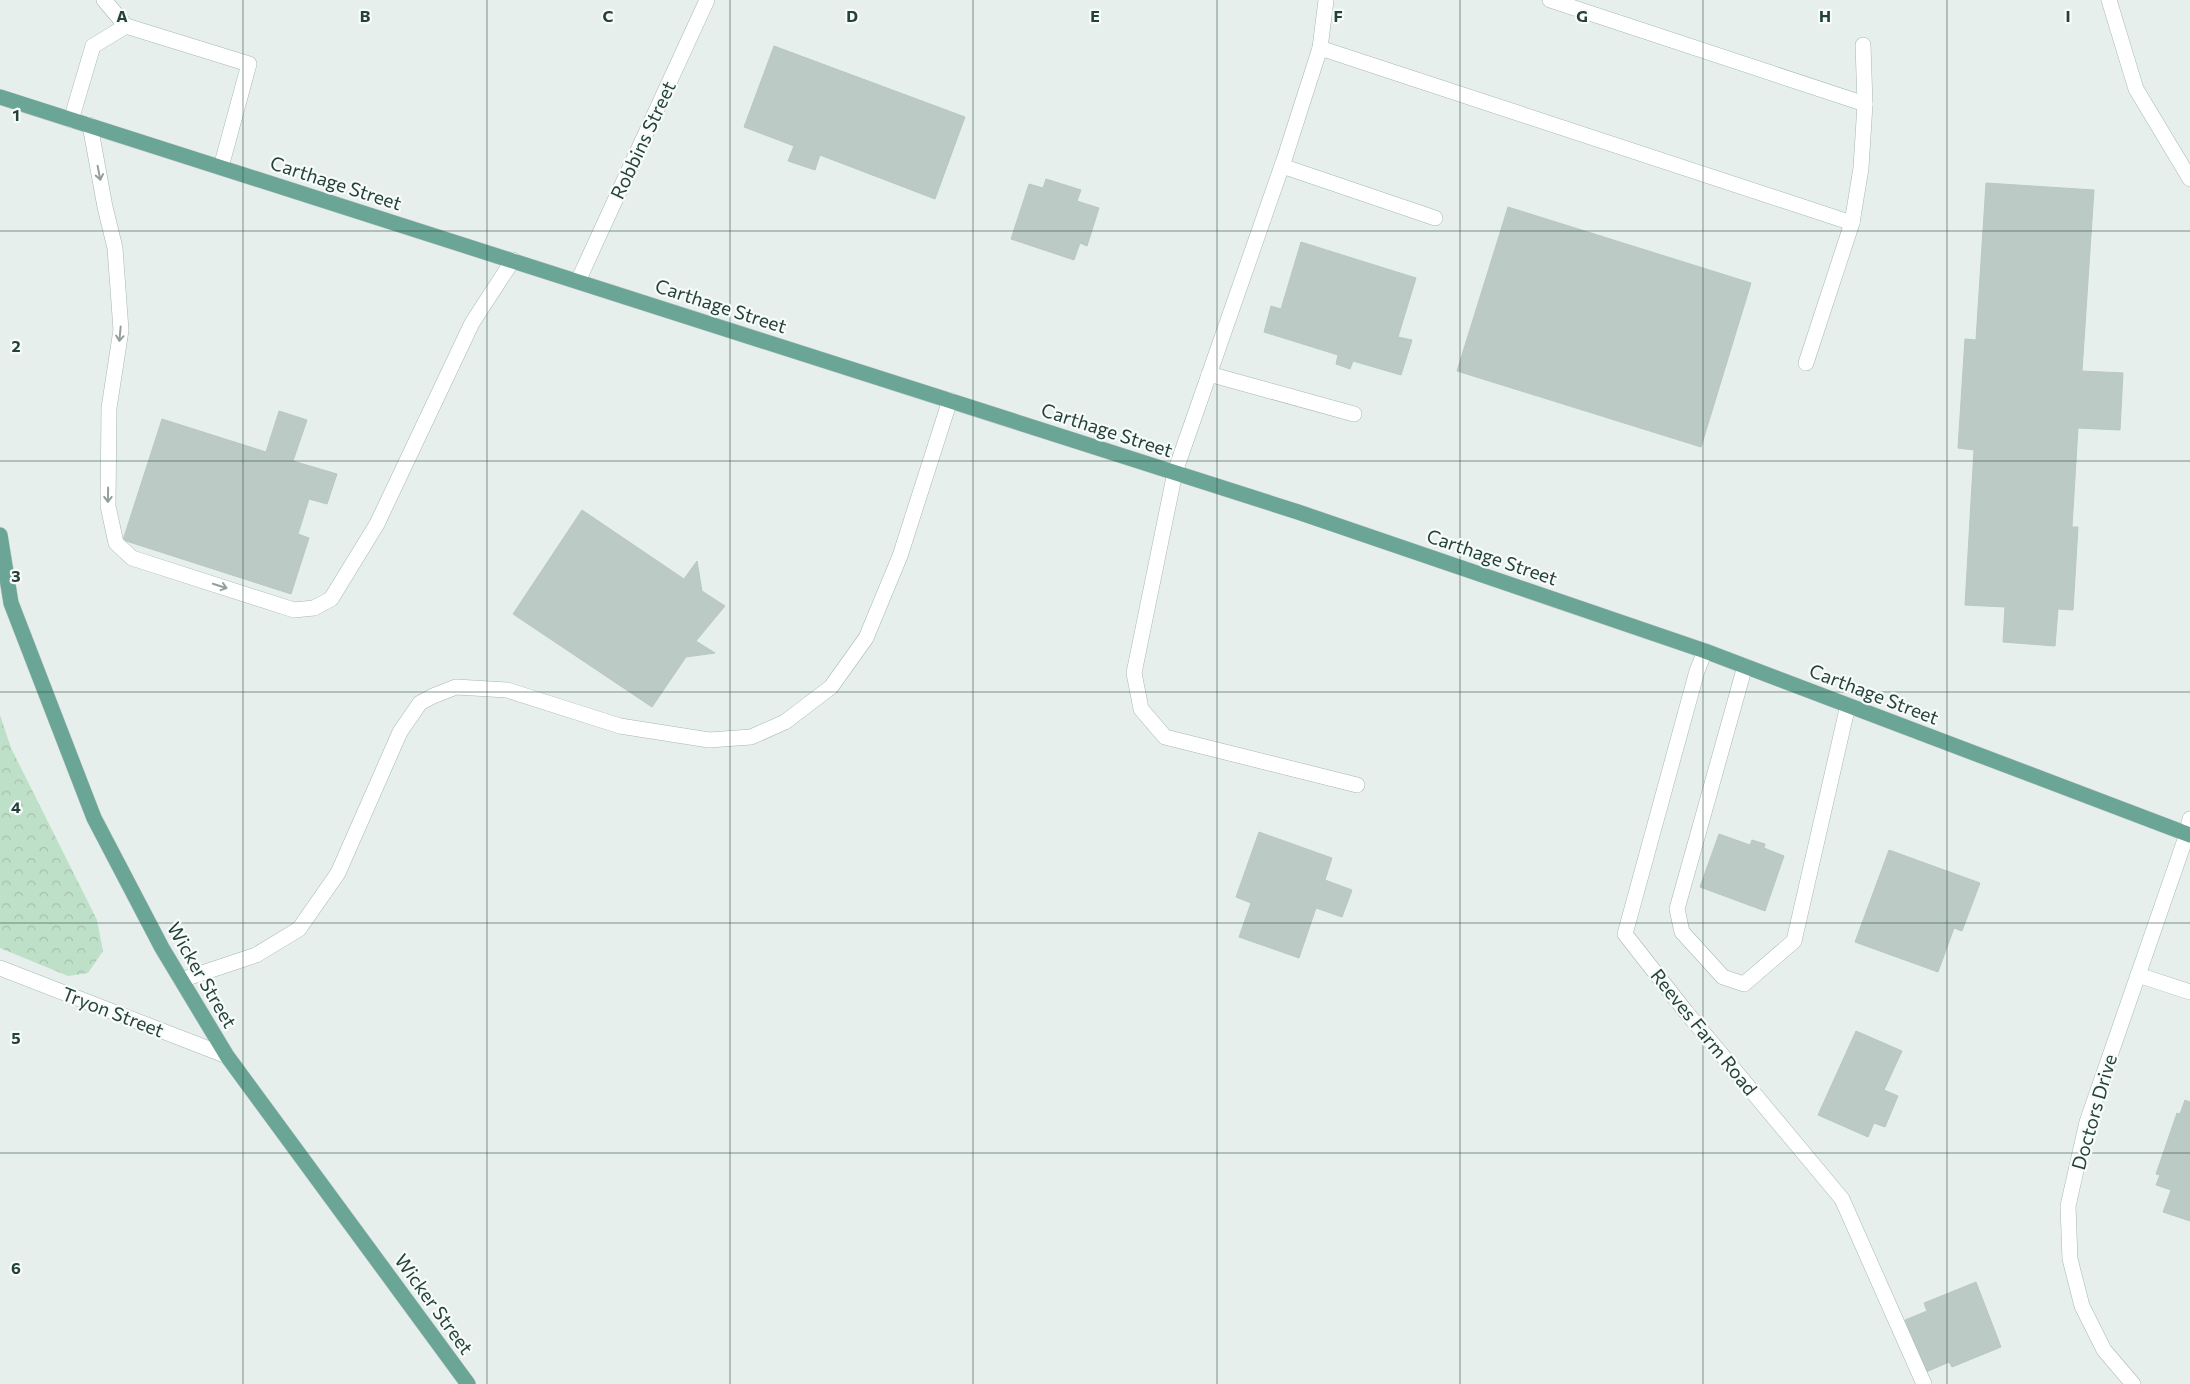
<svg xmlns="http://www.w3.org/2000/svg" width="2190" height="1384" font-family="Commissioner,sans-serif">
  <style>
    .park { fill: url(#park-crowns) }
    .building { fill: #bbcac4; stroke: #b8c9c2 }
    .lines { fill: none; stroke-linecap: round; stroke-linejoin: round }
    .minor-casing { stroke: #a8b8b2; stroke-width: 16 }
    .major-casing { stroke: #c2cac8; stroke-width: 16 }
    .minor { stroke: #fff; stroke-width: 15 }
    .major { stroke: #6aa596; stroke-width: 15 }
    .oneway { stroke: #92a09c }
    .grid { fill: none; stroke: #24423a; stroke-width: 1; stroke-opacity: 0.55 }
    .labels { text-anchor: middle; stroke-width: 4.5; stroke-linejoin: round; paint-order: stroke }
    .street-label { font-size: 19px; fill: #24423a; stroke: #f7fbf9 }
    .grid-label { font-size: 16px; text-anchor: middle; font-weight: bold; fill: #24423a; stroke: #f7fbf9; stroke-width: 4.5; stroke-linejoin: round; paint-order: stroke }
  </style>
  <defs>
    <pattern id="park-crowns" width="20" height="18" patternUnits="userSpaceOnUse" patternTransform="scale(1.25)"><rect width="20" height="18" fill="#bfe0c8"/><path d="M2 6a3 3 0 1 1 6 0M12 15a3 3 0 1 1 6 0" fill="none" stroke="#a4c1ad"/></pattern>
  </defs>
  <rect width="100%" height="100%" fill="#e6efeb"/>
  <!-- park -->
  <path class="park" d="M0 715 11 748 97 920 103 951 88 973 68 976 0 948Z"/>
  <!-- building -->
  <g class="building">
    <path d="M774 46 965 117 935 199 820 155 815 170 788 161 794 146 744 127Z"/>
    <path d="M1046 179 1081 190 1077 201 1099 208 1087 246 1080 243 1074 260 1011 239 1029 184 1043 188Z"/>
    <path d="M1986 183 2094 190 2082 371 2123 373 2120 430 2078 428 2072 527H2078L2073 610 2058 609 2055 646 2003 642 2005 607 1965 605 1974 450 1958 448 1965 339 1976 340Z"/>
    <path d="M1508 207 1751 283 1701 447 1457 371Z"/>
    <path d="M1301 242 1416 278 1398 337 1412 340 1401 375 1353 361 1350 369 1336 364 1338 355 1264 332 1271 306 1281 309Z"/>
    <path d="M279 411 307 420 293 461 337 474 327 504 309 499 298 534 309 538 291 594 123 540 162 419 266 452Z"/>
    <path d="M582 510 684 579 697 561 702 591 725 606 696 641 715 653 686 657 652 707 513 614Z"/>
    <path d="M1259 832 1332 858 1325 880 1352 890 1342 917 1316 908 1299 958 1239 937 1251 903 1236 897Z"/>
    <path d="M1719 834 1750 845 1752 840 1765 844 1764 848 1784 856 1765 911 1700 887Z"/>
    <path d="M1889 850 1980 883 1962 931 1954 928 1938 972 1855 942Z"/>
    <path d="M1856 1031 1902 1051 1884 1090 1898 1096 1885 1127 1874 1123 1868 1137 1818 1115Z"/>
    <path d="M2185 1100 2190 1102V1221L2163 1212 2171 1190 2156 1185 2160 1175 2156 1174 2177 1113 2180 1114Z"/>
    <path d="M1976 1282 2001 1347 1952 1367 1949 1362 1926 1372 1905 1320 1927 1311 1924 1303Z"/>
  </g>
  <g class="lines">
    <!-- minor casing -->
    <g class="minor-casing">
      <g id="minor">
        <path d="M104 0 126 26"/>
        <path d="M1326 0 1320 48 1285 157 1175 472 1134 673 1141 709 1165 737 1357 785"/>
        <path d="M1550 0 1865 104"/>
        <path d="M2109 0 2136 89 2190 179"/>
        <path d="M1320 48 1852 223"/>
        <path d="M71 120 93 46 126 26 249 64 221 167"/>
        <path d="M90 125 105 207 115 248 121 330 109 408 108 506 116 543 132 558 294 610 314 608 331 599 377 524 472 323 513 260"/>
        <path d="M1282 166 1435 218"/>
        <path d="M578 281 707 0"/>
        <path d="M1806 363 1852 223 1861 168 1865 104 1863 45"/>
        <path d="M1209 374 1354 414"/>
        <path d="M1705 651 1697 671 1625 934 1686 1012 1842 1199 1924 1384"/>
        <path d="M1745 666 1677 909 1682 932 1723 977 1744 984 1794 941 1848 705"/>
        <path d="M0 968 227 1056"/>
        <path d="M2138 975 2190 992"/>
        <path d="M181 980 256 955 299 929 338 873 400 732 420 703 433 696 456 687 507 690 620 726 709 740 751 737 785 722 831 687 866 638 900 556 950 400"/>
        <path d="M2133 1384 2104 1350 2082 1306 2070 1259 2068 1206 2087 1122 2187 834 2190 819"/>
      </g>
    </g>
    <!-- major casing -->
    <g class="major-casing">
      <g id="major">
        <path d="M0 97 1298 512 1705 651 2190 835"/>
        <path d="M0 535 11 603 94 818 162 948 227 1056 468 1384"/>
      </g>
    </g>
    <!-- minor -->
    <use href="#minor" class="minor"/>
    <!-- major -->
    <use href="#major" class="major"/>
  </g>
  <!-- one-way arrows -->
  <defs><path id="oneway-shaft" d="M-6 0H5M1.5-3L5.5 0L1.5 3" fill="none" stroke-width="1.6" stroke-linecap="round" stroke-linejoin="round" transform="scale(1.25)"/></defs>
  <g class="oneway">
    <use href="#oneway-shaft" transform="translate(99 173) rotate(79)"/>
    <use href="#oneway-shaft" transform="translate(120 334) rotate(95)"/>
    <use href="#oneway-shaft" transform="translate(108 495) rotate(91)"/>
    <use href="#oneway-shaft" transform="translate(220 586) rotate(18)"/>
  </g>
  <!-- grid -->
  <path class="grid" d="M243 0V1384M487 0V1384M730 0V1384M973 0V1384M1217 0V1384M1460 0V1384M1703 0V1384M1947 0V1384M0 231H2190M0 461H2190M0 692H2190M0 923H2190M0 1153H2190"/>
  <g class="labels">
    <!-- street labels -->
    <g class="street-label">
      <text transform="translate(643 140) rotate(-65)" y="7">Robbins Street</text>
      <text transform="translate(336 183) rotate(18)" y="7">Carthage Street</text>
      <text transform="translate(721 306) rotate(18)" y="7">Carthage Street</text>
      <text transform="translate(1107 430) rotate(18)" y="7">Carthage Street</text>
      <text transform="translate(1492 557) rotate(19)" y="7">Carthage Street</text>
      <text transform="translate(1874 694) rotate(21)" y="7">Carthage Street</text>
      <text transform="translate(202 975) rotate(60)" y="7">Wicker Street</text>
      <text transform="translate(113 1012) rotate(21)" y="7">Tryon Street</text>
      <text transform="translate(1704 1032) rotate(51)" y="7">Reeves Farm Road</text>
      <text transform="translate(2094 1112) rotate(-74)" y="7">Doctors Drive</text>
      <text transform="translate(434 1304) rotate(54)" y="7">Wicker Street</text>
    </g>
  </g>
  <g class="grid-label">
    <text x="122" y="22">A</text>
    <text x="365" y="22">B</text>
    <text x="608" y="22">C</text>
    <text x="852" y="22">D</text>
    <text x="1095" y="22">E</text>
    <text x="1338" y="22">F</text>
    <text x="1582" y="22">G</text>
    <text x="1825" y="22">H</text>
    <text x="2068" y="22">I</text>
    <text x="16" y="121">1</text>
    <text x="16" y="352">2</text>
    <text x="16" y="582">3</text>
    <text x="16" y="813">4</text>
    <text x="16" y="1044">5</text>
    <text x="16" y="1274">6</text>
  </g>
</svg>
